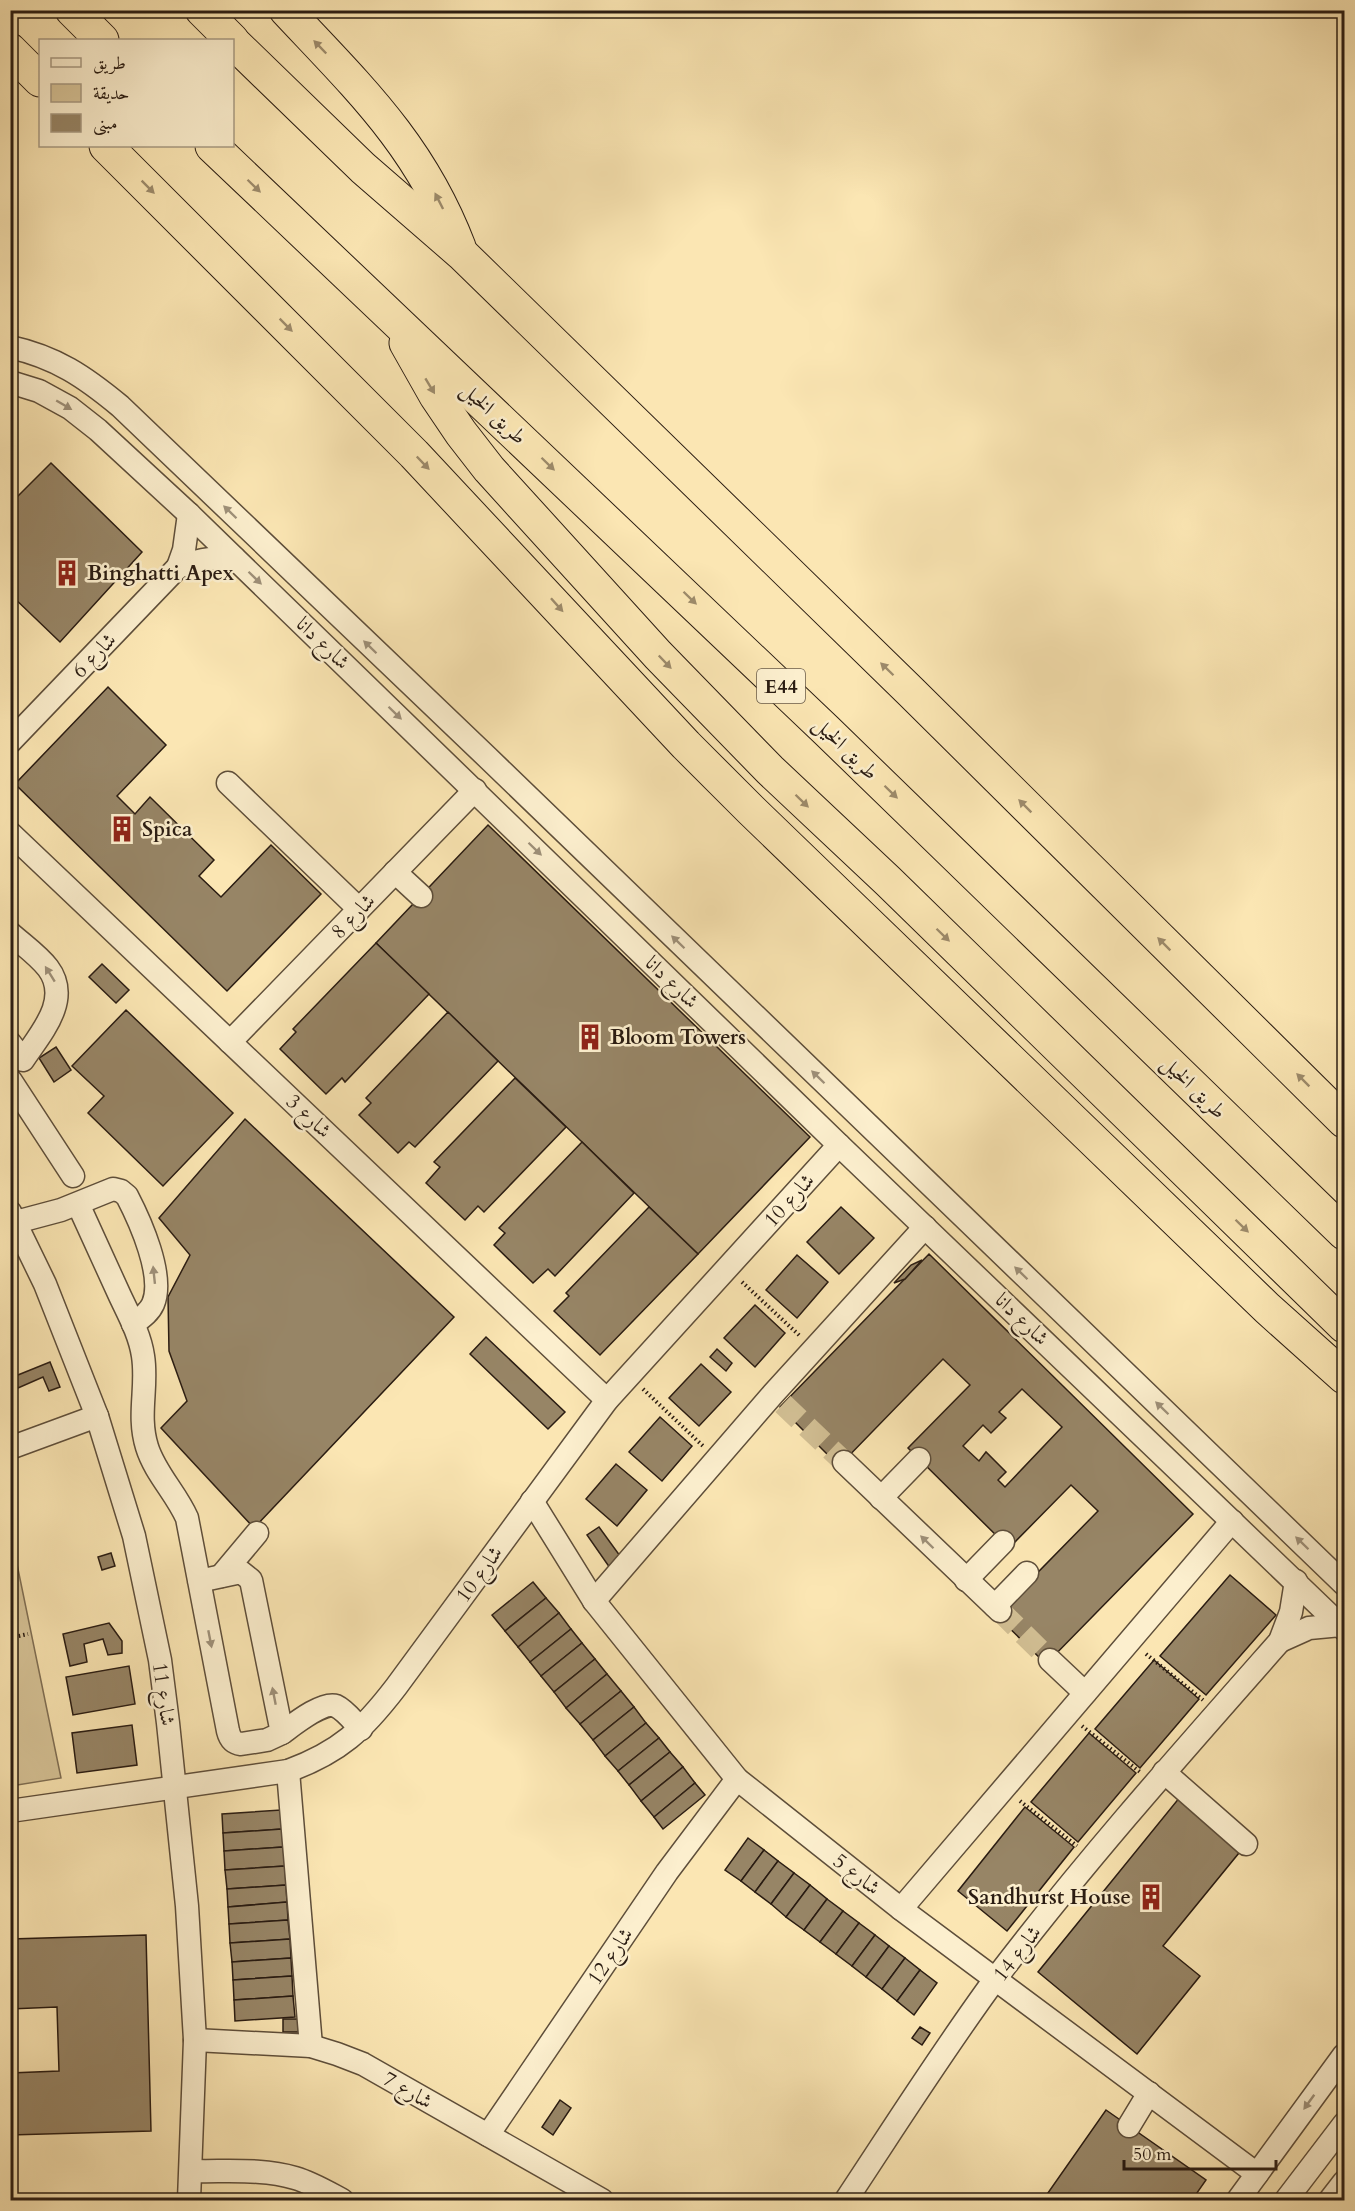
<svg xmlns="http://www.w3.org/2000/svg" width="1355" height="2211" font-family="Cardo,Amiri,serif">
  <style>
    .green { fill: #d7c498; stroke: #807055; stroke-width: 1.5 }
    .building { fill: #978566; stroke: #2a1c12; stroke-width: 1.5; fill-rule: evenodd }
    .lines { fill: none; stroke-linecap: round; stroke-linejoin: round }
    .minor-tunnel { stroke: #d1be93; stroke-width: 22; stroke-dasharray: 22 11; stroke-linecap: butt }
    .minor-casing { stroke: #5e4e3a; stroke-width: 25 }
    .highway-casing { stroke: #2a1c12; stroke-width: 35 }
    .path { stroke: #2a1c12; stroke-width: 4; stroke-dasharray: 1.5 3; stroke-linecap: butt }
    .minor { stroke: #fcefce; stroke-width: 22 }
    .highway { stroke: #fbe6b3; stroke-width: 33 }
    .oneway { fill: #9d8b6b }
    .oneway2 { fill: #9e9079 }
    .labels { text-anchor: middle; stroke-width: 5; stroke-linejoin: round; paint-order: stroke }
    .shield { fill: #fcefce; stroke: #695b4a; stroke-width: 1.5 }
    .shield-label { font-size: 20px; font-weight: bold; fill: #2a1c12 }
    .street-label { font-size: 21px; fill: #2a1c12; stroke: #fcefce }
    .poi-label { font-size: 21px; font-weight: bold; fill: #2a1c12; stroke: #fcefce; text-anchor: start }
  </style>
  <rect width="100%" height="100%" fill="#fbe6b3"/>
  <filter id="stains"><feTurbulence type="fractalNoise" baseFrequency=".00333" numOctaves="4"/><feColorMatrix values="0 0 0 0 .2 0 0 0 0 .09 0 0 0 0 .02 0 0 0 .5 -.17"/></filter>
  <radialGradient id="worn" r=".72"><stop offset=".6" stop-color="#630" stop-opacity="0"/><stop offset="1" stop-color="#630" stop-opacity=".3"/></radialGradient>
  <!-- green -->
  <path class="green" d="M11 1535 61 1778 11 1786H10Z"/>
  <!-- building -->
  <g class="building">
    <path d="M51 463 142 552 60 642 10 594V504Z"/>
    <path d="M108 687 166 745 117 796 135 814 150 797 214 860 199 876 221 897 271 845 321 894 227 991 15 784Z"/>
    <path d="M488 825 810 1137 698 1254 376 943Z"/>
    <path d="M376 943 429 994 345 1082 342 1078 326 1094 280 1049 296 1032 293 1029Z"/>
    <path d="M102 964 129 990 116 1003 89 977Z"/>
    <path d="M126 1010 233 1113 163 1186 88 1113 104 1096 72 1066Z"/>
    <path d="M448 1012 498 1061 415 1147 409 1142 398 1153 359 1115 371 1103 366 1098Z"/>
    <path d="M56 1047 71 1070 54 1082 39 1058Z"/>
    <path d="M515 1078 566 1127 484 1212 478 1206 465 1220 426 1183 440 1167 434 1162Z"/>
    <path d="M245 1119 454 1317 254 1528 161 1428 187 1401 169 1351 168 1297 190 1255 159 1218Z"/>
    <path d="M582 1142 634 1193 555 1276 548 1269 533 1283 494 1245 505 1233 499 1228Z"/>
    <path d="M649 1207 698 1254 600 1355 554 1311 569 1296 566 1293Z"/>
    <path d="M841 1207 874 1238 839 1274 807 1242Z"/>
    <path d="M929 1254 1193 1514 1046 1664 996 1615 1098 1511 1071 1485 1009 1548 908 1448 970 1385 943 1359 839 1466 780 1407ZM1022 1389 1062 1427 1005 1487 998 1480 1006 1472 986 1452 979 1461 963 1446 983 1425 991 1433 1006 1418 999 1412Z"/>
    <path d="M797 1255 828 1282 797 1318 766 1290Z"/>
    <path d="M922 1260 905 1279 894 1283 911 1265Z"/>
    <path d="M755 1305 785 1333 755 1367 724 1338Z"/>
    <path d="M486 1337 565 1412 548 1429 470 1354Z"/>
    <path d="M717 1349 732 1363 726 1371 710 1357Z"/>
    <path d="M50 1362 60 1387 49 1391 43 1377 18 1388 13 1377Z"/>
    <path d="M701 1364 731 1392 699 1426 669 1398Z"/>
    <path d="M660 1417 692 1446 662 1481 629 1452Z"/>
    <path d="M616 1464 647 1490 617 1526 586 1499Z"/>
    <path d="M599 1527 623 1560 610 1568 587 1535Z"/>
    <path d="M111 1553 115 1566 102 1570 98 1557Z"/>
    <path d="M1230 1575 1276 1615 1206 1695 1160 1656Z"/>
    <path d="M533 1582 546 1598 505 1631 492 1615Z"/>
    <path d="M546 1598 559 1613 518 1647 505 1631Z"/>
    <path d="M559 1613 571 1629 530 1662 518 1647Z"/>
    <path d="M109 1623 122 1641V1653L108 1655 103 1639 84 1644 87 1662 70 1666 63 1634Z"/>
    <path d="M571 1629 582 1643 541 1676 530 1662Z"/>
    <path d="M582 1643 595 1659 554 1692 541 1676Z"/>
    <path d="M595 1659 607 1674 566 1708 554 1692Z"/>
    <path d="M1154 1660 1199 1699 1140 1768 1095 1729Z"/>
    <path d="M129 1666 135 1704 73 1715 66 1677Z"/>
    <path d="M607 1674 621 1691 580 1724 566 1708Z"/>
    <path d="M621 1691 634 1707 593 1740 580 1724Z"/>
    <path d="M634 1707 646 1723 605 1756 593 1740Z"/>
    <path d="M646 1723 659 1738 618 1771 605 1756Z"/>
    <path d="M132 1725 137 1765 77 1773 72 1733Z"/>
    <path d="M1089 1733 1136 1773 1078 1842 1031 1802Z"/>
    <path d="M659 1738 670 1752 629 1785 618 1771Z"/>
    <path d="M670 1752 683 1767 641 1801 629 1785Z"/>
    <path d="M683 1767 695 1783 654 1817 641 1801Z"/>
    <path d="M695 1783 705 1795 663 1829 654 1817Z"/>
    <path d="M1180 1797 1243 1848 1163 1946 1200 1976 1137 2054 1038 1972Z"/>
    <path d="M1025 1807 1074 1847 1007 1931 958 1891Z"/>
    <path d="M281 1810 282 1829 223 1833 222 1814Z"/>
    <path d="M282 1829 283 1847 224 1851 223 1833Z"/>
    <path d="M748 1838 764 1850 741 1881 725 1870Z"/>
    <path d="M283 1847 285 1866 225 1870 224 1851Z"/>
    <path d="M764 1850 778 1861 755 1892 741 1881Z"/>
    <path d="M778 1861 794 1873 771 1904 755 1892Z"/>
    <path d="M285 1866 286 1885 227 1889 225 1870Z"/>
    <path d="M794 1873 810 1885 786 1917 771 1904Z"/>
    <path d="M286 1885 287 1902 228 1907 227 1889Z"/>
    <path d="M810 1885 827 1899 804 1930 786 1917Z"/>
    <path d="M827 1899 843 1911 820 1942 804 1930Z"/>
    <path d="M287 1902 288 1920 229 1924 228 1907Z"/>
    <path d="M843 1911 859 1923 836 1954 820 1942Z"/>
    <path d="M288 1920 290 1939 230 1943 229 1924Z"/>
    <path d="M859 1923 875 1935 852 1966 836 1954Z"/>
    <path d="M146 1935 151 2131 10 2135V2073L59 2071 57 2007 10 2009V1939Z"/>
    <path d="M875 1935 889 1946 866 1977 852 1966Z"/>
    <path d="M290 1939 291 1958 232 1962 230 1943Z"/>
    <path d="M889 1946 905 1958 882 1989 866 1977Z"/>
    <path d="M291 1958 292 1976 233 1980 232 1962Z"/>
    <path d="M905 1958 920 1970 897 2001 882 1989Z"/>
    <path d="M920 1970 937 1983 914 2015 897 2001Z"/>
    <path d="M292 1976 293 1996 234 2000 233 1980Z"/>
    <path d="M293 1996 295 2017 235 2021 234 2000Z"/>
    <rect x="283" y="2019" width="16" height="13"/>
    <path d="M920 2027 930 2033 922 2045 912 2038Z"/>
    <path d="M560 2100 571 2108 553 2135 542 2127Z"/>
    <path d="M1106 2110 1206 2180 1192 2200H1043Z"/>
  </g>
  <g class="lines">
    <!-- minor-tunnel -->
    <g class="minor-tunnel">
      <path d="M783 1404 844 1462"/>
      <path d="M1000 1611 1050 1660"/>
    </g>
    <!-- minor casing -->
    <g class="minor-casing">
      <g id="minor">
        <path d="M10 347C56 357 85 377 120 406L487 757 1344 1584"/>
        <path d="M10 382 39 391 70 408 98 430 189 514 839 1145 1344 1629"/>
        <path d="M178 567 184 550 189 514"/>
        <path d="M10 742 178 567C197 560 214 557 234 558"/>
        <path d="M228 783 359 909"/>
        <path d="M10 833 607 1400"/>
        <path d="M395 872 421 896"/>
        <path d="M10 933C22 944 38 955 48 968 72 1000 40 1034 23 1060L10 1043"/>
        <path d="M230 1042 475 790"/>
        <path d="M11 1081 73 1176"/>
        <path d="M78 1204C92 1234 106 1265 120 1296 129 1315 140 1335 143 1356 148 1387 137 1415 147 1447 155 1473 176 1493 187 1518L228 1731C230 1739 233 1743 241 1744L267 1740 282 1733 251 1580 241 1572 199 1581"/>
        <path d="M10 1212 45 1284 97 1416 134 1536 160 1660 168 1723 187 1906 195 2040 189 2200"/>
        <path d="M16 1222 61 1210 113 1189 121 1191 127 1196C140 1221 165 1276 153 1304 149 1313 141 1318 133 1324"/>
        <path d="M10 1448 97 1416"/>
        <path d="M844 1462 1000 1611"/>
        <path d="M881 1498 919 1459"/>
        <path d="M532 1501 594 1601 737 1779 901 1909 1257 2174"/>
        <path d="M221 1576 257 1533"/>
        <path d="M966 1580 1003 1542"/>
        <path d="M594 1601 773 1394 925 1227"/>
        <path d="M995 1606 1027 1573"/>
        <path d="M1280 1641 1309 1628 1341 1625"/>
        <path d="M1050 1660 1085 1693"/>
        <path d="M282 1733C293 1725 323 1701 336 1706 345 1710 354 1722 361 1729"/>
        <path d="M288 1771 311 2046"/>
        <path d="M1164 1772 1246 1844"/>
        <path d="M10 1811 288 1771C340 1752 363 1730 396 1687L607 1400 839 1145"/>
        <path d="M901 1909 1232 1521"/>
        <path d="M195 2040 311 2046 337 2054 363 2064 602 2200"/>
        <path d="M1129 2126 1149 2093"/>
        <path d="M488 2135 667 1872 737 1779"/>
        <path d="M191 2171C225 2172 262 2168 295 2178 312 2183 327 2192 342 2200"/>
        <path d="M846 2200C895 2126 943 2050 996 1978 1085 1861 1183 1751 1280 1641L1291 1612 1296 1581"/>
        <path d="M1238 2200 1344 2055"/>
        <path d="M1286 2200 1344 2124"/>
        <path d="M1330 2200 1344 2182"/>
      </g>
    </g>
    <!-- highway casing -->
    <g class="highway-casing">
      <g id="highway">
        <path d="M72 10 102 40"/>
        <path d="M202 10 232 40"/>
        <path d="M286 10C359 88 420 145 459 247"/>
        <path d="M232 41 363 168 462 254 911 692 1344 1121"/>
        <path d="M10 50 40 80"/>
        <path d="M106 146 414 454 686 745 751 810 1267 1308 1344 1377"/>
        <path d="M212 146 826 730 1344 1233"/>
        <path d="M406 343 436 396 461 433 489 469 658 655 770 770 888 881 1344 1326"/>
      </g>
    </g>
    <!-- path -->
    <g class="path">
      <path d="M742 1282 800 1336"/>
      <path d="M643 1389 703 1446"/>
      <path d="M10 1638 28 1634"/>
      <path d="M1146 1654 1203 1700"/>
      <path d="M1082 1726 1140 1772"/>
      <path d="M1020 1801 1077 1846"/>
    </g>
    <!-- minor -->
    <use href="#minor" class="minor"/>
    <!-- highway -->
    <use href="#highway" class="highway"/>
  </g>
  <!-- one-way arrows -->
  <defs><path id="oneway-solid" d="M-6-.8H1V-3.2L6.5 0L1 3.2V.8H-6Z" transform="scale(1.5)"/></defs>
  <g class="oneway">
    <use href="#oneway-solid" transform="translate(320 47) rotate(-134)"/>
    <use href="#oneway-solid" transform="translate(254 186) rotate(44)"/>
    <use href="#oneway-solid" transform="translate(148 187) rotate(45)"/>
    <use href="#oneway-solid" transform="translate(439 201) rotate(-117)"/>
    <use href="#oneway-solid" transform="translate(286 325) rotate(45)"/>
    <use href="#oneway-solid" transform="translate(430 386) rotate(59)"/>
    <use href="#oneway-solid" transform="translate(423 463) rotate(46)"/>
    <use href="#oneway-solid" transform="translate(548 464) rotate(44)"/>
    <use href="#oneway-solid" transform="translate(690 598) rotate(44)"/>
    <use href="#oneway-solid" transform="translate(557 605) rotate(48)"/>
    <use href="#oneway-solid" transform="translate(665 662) rotate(46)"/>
    <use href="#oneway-solid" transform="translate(887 669) rotate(-136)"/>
    <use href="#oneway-solid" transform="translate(891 792) rotate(44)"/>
    <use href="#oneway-solid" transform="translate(802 801) rotate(44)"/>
    <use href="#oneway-solid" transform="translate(1025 806) rotate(-135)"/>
    <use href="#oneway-solid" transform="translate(943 935) rotate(44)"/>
    <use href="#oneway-solid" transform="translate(1164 944) rotate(-135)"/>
    <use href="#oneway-solid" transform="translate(1303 1080) rotate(-135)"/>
    <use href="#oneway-solid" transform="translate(1242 1226) rotate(44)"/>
  </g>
  <g class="oneway2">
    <use href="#oneway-solid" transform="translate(64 405) rotate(30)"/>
    <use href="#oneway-solid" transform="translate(230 512) rotate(-136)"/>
    <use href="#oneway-solid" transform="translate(255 578) rotate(44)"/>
    <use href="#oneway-solid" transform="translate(370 647) rotate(-136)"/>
    <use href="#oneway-solid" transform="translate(395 713) rotate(44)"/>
    <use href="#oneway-solid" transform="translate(535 849) rotate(44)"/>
    <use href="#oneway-solid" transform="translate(678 942) rotate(-136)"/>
    <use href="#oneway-solid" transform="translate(50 974) rotate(-122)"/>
    <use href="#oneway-solid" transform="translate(818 1077) rotate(-136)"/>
    <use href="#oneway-solid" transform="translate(1021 1273) rotate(-136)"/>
    <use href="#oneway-solid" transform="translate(154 1275) rotate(-96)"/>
    <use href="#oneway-solid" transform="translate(1162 1408) rotate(-136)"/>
    <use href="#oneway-solid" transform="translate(927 1542) rotate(-136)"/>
    <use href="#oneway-solid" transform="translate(1302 1543) rotate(-136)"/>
    <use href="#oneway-solid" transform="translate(210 1639) rotate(79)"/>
    <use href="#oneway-solid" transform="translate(274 1696) rotate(-101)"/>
    <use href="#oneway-solid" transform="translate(1309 2102) rotate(126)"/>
  </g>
  <!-- icons -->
  <defs>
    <g id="building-bare" transform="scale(2.07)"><path d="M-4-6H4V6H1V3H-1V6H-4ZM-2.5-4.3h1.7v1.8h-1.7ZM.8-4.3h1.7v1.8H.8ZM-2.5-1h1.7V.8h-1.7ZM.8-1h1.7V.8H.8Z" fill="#8f2418" stroke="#fcefce" stroke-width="2.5" paint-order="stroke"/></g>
  </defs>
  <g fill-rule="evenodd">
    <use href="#building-bare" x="67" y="573"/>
    <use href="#building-bare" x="122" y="829"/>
    <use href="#building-bare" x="590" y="1037"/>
    <use href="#building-bare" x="1151" y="1897"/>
  </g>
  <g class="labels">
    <!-- shield labels -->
    <rect class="shield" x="757" y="669" width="48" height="34" rx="4.5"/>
    <g class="shield-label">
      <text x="781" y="693">E44</text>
    </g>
    <!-- street labels -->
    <g class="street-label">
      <text transform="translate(494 413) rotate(43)" y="7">طريق الخيل</text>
      <text transform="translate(323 643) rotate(44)" y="7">شارع دانا</text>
      <text transform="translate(94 655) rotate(-46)" y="7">شارع 6</text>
      <text transform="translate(846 748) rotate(44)" y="7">طريق الخيل</text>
      <text transform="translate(353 916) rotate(-46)" y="7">شارع 8</text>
      <text transform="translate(672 982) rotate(44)" y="7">شارع دانا</text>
      <text transform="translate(1194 1087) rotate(44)" y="7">طريق الخيل</text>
      <text transform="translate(309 1116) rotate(43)" y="7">شارع 3</text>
      <text transform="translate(789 1200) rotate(-48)" y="7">شارع 10</text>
      <text transform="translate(1022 1319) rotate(44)" y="7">شارع دانا</text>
      <text transform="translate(479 1574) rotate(-54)" y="7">شارع 10</text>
      <text transform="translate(164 1694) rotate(82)" y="7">شارع 11</text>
      <text transform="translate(857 1874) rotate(38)" y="7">شارع 5</text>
      <text transform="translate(1017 1953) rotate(-52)" y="7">شارع 14</text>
      <text transform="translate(610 1956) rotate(-56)" y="7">شارع 12</text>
      <text transform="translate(408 2090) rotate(30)" y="7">شارع 7</text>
    </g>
    <!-- poi labels -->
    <g class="poi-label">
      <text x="87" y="580">Binghatti Apex</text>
      <text x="142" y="836">Spica</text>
      <text x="610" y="1044">Bloom Towers</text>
      <text x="1131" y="1904" text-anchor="end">Sandhurst House</text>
    </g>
  </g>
  <!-- margin -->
  <rect width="1355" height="2211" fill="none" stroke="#fbe6b3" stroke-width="36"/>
  <rect x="12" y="12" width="1331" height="2187" fill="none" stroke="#2a1c12" stroke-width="3"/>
  <rect x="18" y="18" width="1319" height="2175" fill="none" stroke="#2a1c12" stroke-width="1.5"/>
  <!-- legend -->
  <rect x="39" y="39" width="195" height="108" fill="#fcefce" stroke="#a89b83" stroke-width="1.5"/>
  <rect x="51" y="58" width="30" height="9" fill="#fcefce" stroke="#a89b83" stroke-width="1.5"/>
  <text x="93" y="69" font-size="18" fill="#2a1c12">طريق</text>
  <rect x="51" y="84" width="30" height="18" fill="#d7c498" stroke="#a89b83" stroke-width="1.5"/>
  <text x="93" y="99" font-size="18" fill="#2a1c12">حديقة</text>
  <rect x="51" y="114" width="30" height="18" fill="#978566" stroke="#a89b83" stroke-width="1.5"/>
  <text x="93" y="129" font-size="18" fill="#2a1c12">مبنى</text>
  <!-- scale -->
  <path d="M1124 2160v9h152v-9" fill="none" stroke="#2a1c12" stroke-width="3"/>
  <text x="1133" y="2160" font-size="18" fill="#2a1c12" stroke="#fcefce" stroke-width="4.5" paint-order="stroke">50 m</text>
  <rect width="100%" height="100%" filter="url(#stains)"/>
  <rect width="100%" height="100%" fill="url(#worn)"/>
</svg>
